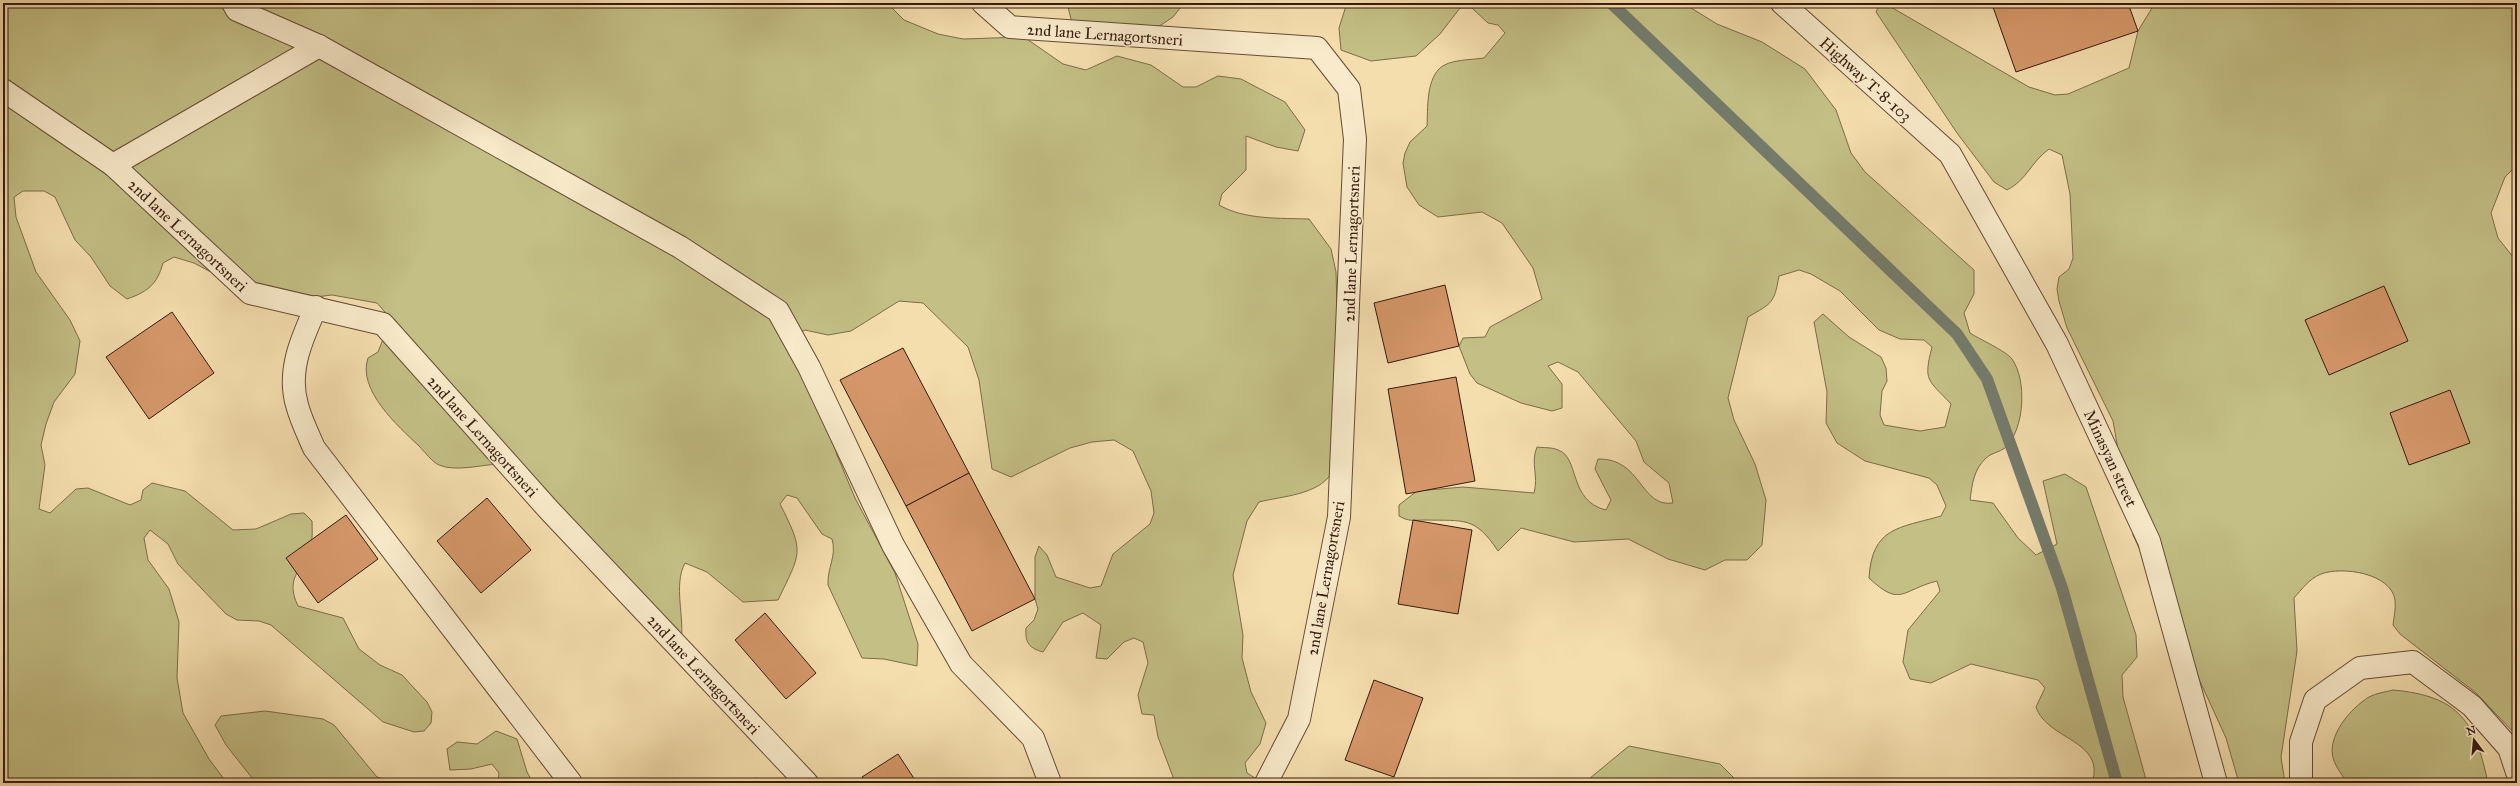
<svg xmlns="http://www.w3.org/2000/svg" width="2520" height="786" font-family="'IM FELL Great Primer',serif">
  <style>
    .green { fill: #c3bf85; stroke: #7d6c49 }
    .lines { fill: none; stroke-linecap: round; stroke-linejoin: round }
    .stream { stroke: #747b6b; stroke-width: 12 }
    .building { fill: #d59769; stroke: #371a0d }
    .minor-casing { stroke: #664b35; stroke-width: 24 }
    .minor { stroke: #f8eaca; stroke-width: 22 }
    .labels { text-anchor: middle; stroke-width: 3; stroke-linejoin: round; paint-order: stroke }
    .street-label { font-size: 16px; fill: #371a0d; stroke: #f8eaca }
  </style>
  <rect width="100%" height="100%" fill="#f5deae"/>
  <filter id="stains"><feTurbulence type="fractalNoise" baseFrequency=".005" numOctaves="4"/><feColorMatrix values="0 0 0 0 .2 0 0 0 0 .09 0 0 0 0 .02 0 0 0 .5 -.17"/></filter>
  <radialGradient id="worn" r=".72"><stop offset=".6" stop-color="#630" stop-opacity="0"/><stop offset="1" stop-color="#630" stop-opacity=".3"/></radialGradient>
  <!-- green -->
  <g class="green">
    <path d="M3 3H887L904 20 938 34 963 39 1024 37 1063 64 1086 70 1117 56 1151 65 1183 87H1196L1218 76 1241 79 1285 102 1305 130 1298 151 1276 147 1246 136V170L1222 194 1219 205C1245 220 1280 218 1309 219L1331 249 1336 272 1338 345 1331 474C1317 495 1283 496 1259 502L1247 521 1233 575 1243 635 1242 658 1251 692 1266 723 1260 744 1245 763 1247 773 1263 783H1172L1173 777 1158 737 1154 715 1142 714 1138 695 1148 663 1143 642 1134 638 1124 642 1107 659 1096 658 1101 625 1083 613 1063 622 1043 652C1029 648 1025 643 1026 628L1034 620 1038 609 1035 599V557L1039 546 1047 555 1056 577 1090 588 1101 586 1113 554 1150 524 1154 513 1151 491 1133 451 1114 440 1092 442 1070 448 1011 477 992 469 979 380 968 347 923 303 899 301 851 331 828 335 805 330 785 340 815 387 837 455 855 498 895 573 918 644 917 666 884 659 862 658 828 585C827 567 837 557 832 539L822 534 797 498 787 495 780 504C805 553 801 552 778 600L743 602 707 572 685 563C673 585 685 618 681 643L498 464C481 465 455 472 439 465 432 462 425 452 419 446 398 426 357 390 368 358L378 352 391 319 377 303 332 295 273 302 250 293 194 263 174 257 163 263C157 285 147 292 127 299L110 286 91 257 75 240 55 197 44 191H23L14 197 16 217 36 272 70 320 80 341 75 374 54 402 46 424 41 445 45 465 39 509 50 513 76 489 88 488 130 505 141 500 143 490 152 483 185 491 233 530 256 529 291 514 304 513 312 521C312 528 313 536 311 543 306 569 283 575 298 606L343 618 359 649 380 665 402 675 427 702 432 712 431 723 424 731 414 732 383 722 271 625 259 621 237 620 226 614 178 564 168 544 150 530 144 538 148 560 169 589 179 622 177 678 183 713 209 759 227 783H3Z"/>
    <path d="M1067 3H1184L1173 17 1146 35 1072 23Z"/>
    <path d="M1345 3H1683L1717 24 1762 42 1805 69 1836 110 1851 153 1865 172 1974 270V294L1964 313 1970 333C1979 339 2006 351 2012 359 2027 380 2025 429 2005 448 2000 452 1991 453 1986 458 1974 469 1972 484 1970 500L1993 503 2018 538 2036 555 2057 544 2043 481 2065 474 2086 487 2136 635 2137 657 2122 675 2123 697 2147 783H2092C2106 740 2047 740 2036 707L2045 688 2038 680 1971 664 1931 683 1910 679 1903 662 1908 630 1940 591 1937 581C1901 590 1901 608 1869 578 1872 527 1899 528 1941 516L1946 506 1937 485 1929 478 1865 461 1837 443 1826 423 1827 392 1814 322 1823 314 1849 337 1881 357 1886 368 1887 381 1882 391 1880 415 1884 425 1920 431 1945 427 1951 404C1928 379 1923 382 1932 347L1924 340 1900 339 1879 330 1840 291 1811 274 1799 270 1779 276C1774 304 1772 303 1748 317L1728 398 1734 420 1755 464 1766 500 1762 545 1747 560H1725L1705 570 1668 559 1628 539 1574 542 1521 528 1498 551C1475 516 1464 521 1425 520 1414 520 1409 522 1399 516V505L1417 491 1463 487 1534 493C1539 475 1530 464 1537 447 1543 448 1552 447 1558 450 1580 457 1568 501 1606 510L1611 500 1595 469 1598 459C1642 458 1640 508 1673 503L1669 483 1644 462 1636 441 1578 372 1558 362 1548 366 1562 384V408L1552 411 1521 403 1477 383 1470 374 1459 346 1463 338 1485 337 1490 327 1542 299 1533 268 1502 223 1482 212 1438 217 1419 205 1407 187 1403 163 1405 153 1410 142 1427 126C1428 108 1426 83 1439 69 1448 59 1472 60 1484 58L1505 33 1498 25 1488 23 1472 8H1460L1440 34 1416 56 1371 61 1341 50 1339 28 1346 6Z"/>
    <path d="M1880 3H1884L2029 87 2055 95 2068 94 2129 68 2138 31 2155 3H2517V165L2505 177 2491 213 2498 238 2517 262V736L2476 693 2400 634 2393 625C2394 617 2396 608 2395 600 2391 573 2342 566 2321 574 2309 579 2302 589 2294 598L2297 651 2281 757 2285 783H2239L2226 738 2133 535 2113 421 2067 328 2059 301 2057 289 2059 277 2069 269 2073 258 2070 194 2062 155 2049 149C2030 163 2027 180 2007 190L1994 182 1957 133 1876 12Z"/>
    <path d="M2393 690C2460 696 2475 722 2488 783H2347C2343 776 2337 769 2334 761 2325 737 2351 708 2369 697 2376 693 2386 692 2393 690Z"/>
    <path d="M265 711 323 719 334 725 377 777 395 783H256L226 745 215 725 221 716Z"/>
    <path d="M496 731 517 739 527 772 533 783H498L499 773 492 764 471 769 450 770 447 749 457 742 477 744Z"/>
    <path d="M1629 746 1720 764 1736 780 1734 783H1584Z"/>
    <path d="M755 778 779 783H752Z"/>
  </g>
  <g class="lines">
    <!-- stream -->
    <path class="stream" d="M1611 3 1957 334 1987 379 2062 588 2117 783"/>
  </g>
  <!-- building -->
  <g class="building">
    <path d="M2004 3H2128L2138 31 2016 72 1993 7Z"/>
    <path d="M1445 285 1459 346 1388 363 1374 303Z"/>
    <path d="M2384 286 2408 341 2329 375 2305 320Z"/>
    <path d="M172 312 214 373 149 419 106 357Z"/>
    <path d="M903 348 969 473 906 506 840 380Z"/>
    <path d="M1456 377 1475 481 1406 494 1388 389Z"/>
    <path d="M2450 390 2470 443 2409 465 2390 413Z"/>
    <path d="M969 473 1035 599 972 631 906 506Z"/>
    <path d="M487 498 531 550 481 593 437 541Z"/>
    <path d="M346 515 378 559 318 603 286 558Z"/>
    <path d="M1413 520 1472 530 1458 614 1398 604Z"/>
    <path d="M765 613 816 673 786 699 735 640Z"/>
    <path d="M1374 680 1423 698 1394 777 1345 760Z"/>
    <path d="M898 754 917 783H866L862 777Z"/>
  </g>
  <g class="lines">
    <!-- minor casing -->
    <g class="minor-casing">
      <g id="minor">
        <path d="M233 3 237 10 319 46 680 247 778 311 809 367 893 545 961 664 1033 738 1050 783"/>
        <path d="M983 3 1010 27 1317 48 1349 89 1355 139 1339 517 1299 719 1266 783"/>
        <path d="M1782 3 1950 154 2057 344 2149 541 2216 783"/>
        <path d="M3 90 113 165 319 46"/>
        <path d="M113 165 250 293 383 324 549 510 807 783"/>
        <path d="M316 307C302 338 287 371 297 405 301 420 308 434 314 448L571 783"/>
        <path d="M2301 783V742L2315 700 2360 668 2413 662 2472 706 2509 748 2517 772"/>
      </g>
    </g>
    <!-- minor -->
    <use href="#minor" class="minor"/>
  </g>
  <g class="labels">
    <!-- street labels -->
    <g class="street-label">
      <text transform="translate(1105 34) rotate(4)" y="6">2nd lane Lernagortsneri</text>
      <text transform="translate(1866 79) rotate(42)" y="6">Highway T-8-103</text>
      <text transform="translate(188 235) rotate(43)" y="6">2nd lane Lernagortsneri</text>
      <text transform="translate(1351 244) rotate(-88)" y="6">2nd lane Lernagortsneri</text>
      <text transform="translate(483 436) rotate(48)" y="6">2nd lane Lernagortsneri</text>
      <text transform="translate(2111 458) rotate(65)" y="6">Minasyan street</text>
      <text transform="translate(1325 578) rotate(-80)" y="6">2nd lane Lernagortsneri</text>
      <text transform="translate(704 674) rotate(47)" y="6">2nd lane Lernagortsneri</text>
    </g>
  </g>
  <!-- margin -->
  <rect width="2520" height="786" fill="none" stroke="#f5deae" stroke-width="16"/>
  <rect x="4" y="4" width="2512" height="778" fill="none" stroke="#371a0d" stroke-width="2"/>
  <rect x="8" y="8" width="2504" height="770" fill="none" stroke="#371a0d"/>
  <!-- north arrow -->
  <g transform="translate(2474 740) rotate(344)" stroke="#f8eaca" stroke-width="3" paint-order="stroke">
  <path d="M0-3L7 15L0 10L-7 15Z" fill="#371a0d"/>
  <text y="-6" font-size="11" font-weight="bold" text-anchor="middle" fill="#371a0d">N</text>
  </g>
  <rect width="100%" height="100%" filter="url(#stains)"/>
  <rect width="100%" height="100%" fill="url(#worn)"/>
</svg>
